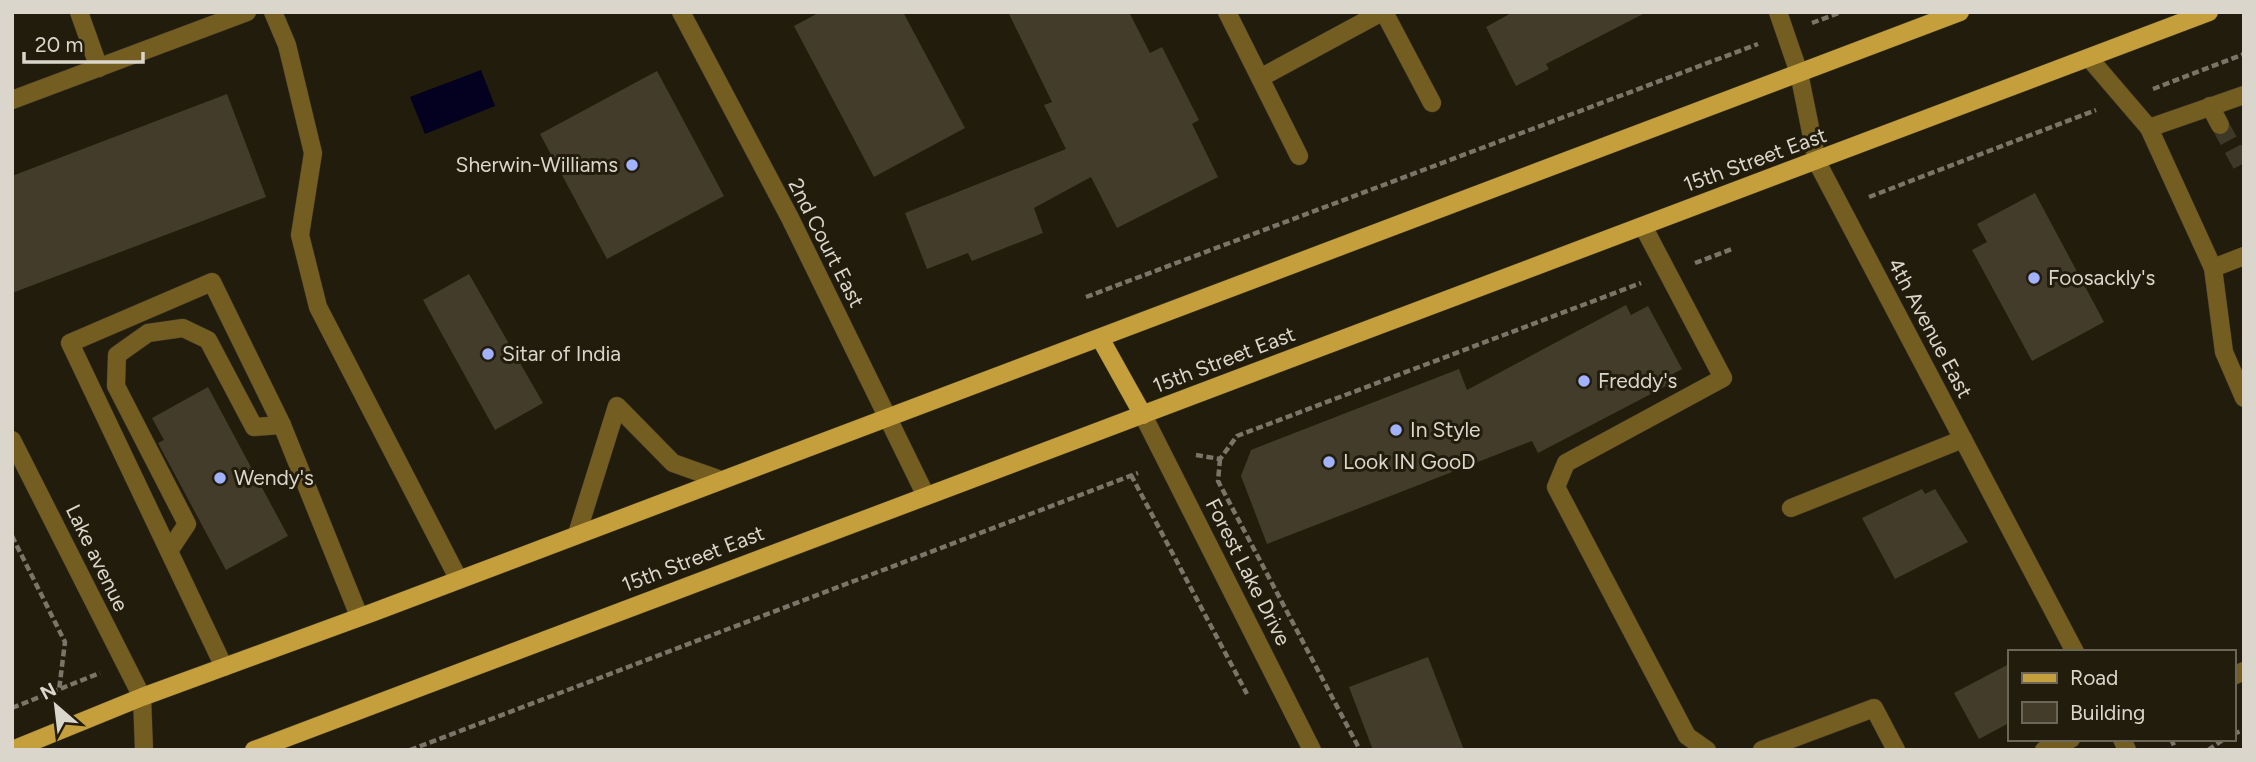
<svg xmlns="http://www.w3.org/2000/svg" width="2256" height="762" font-family="Figtree,sans-serif">
  <style>
    .water { fill: #030020 }
    .building { fill: #433c2b }
    .lines { fill: none; stroke-linecap: round; stroke-linejoin: round }
    .minor-tunnel { stroke: #3e3829; stroke-width: 18; stroke-dasharray: 18 9; stroke-linecap: butt }
    .minor-casing { stroke: #3c3627; stroke-width: 19 }
    .major-casing { stroke: #3c3627; stroke-width: 19 }
    .path { stroke: #7a7568; stroke-width: 4.5; stroke-dasharray: 7 3.5; stroke-linecap: butt }
    .minor { stroke: #735d21; stroke-width: 18 }
    .major { stroke: #c49f3b; stroke-width: 18 }
    .poi-dot { fill: #a2b2fd; stroke: #221c0c; stroke-width: 2.5 }
    .labels { text-anchor: middle; stroke-width: 6; stroke-linejoin: round; paint-order: stroke }
    .street-label { font-size: 21px; fill: #dad6cc; stroke: #221c0c }
    .poi-label { font-size: 21px; fill: #dad6cc; stroke: #221c0c; text-anchor: start }
  </style>
  <rect width="100%" height="100%" fill="#221c0c"/>
  <!-- water -->
  <path class="water" d="M481 70 495 106 425 134 410 97Z"/>
  <!-- building -->
  <g class="building">
    <path d="M820 12H903L965 128 874 177 794 26Z"/>
    <path d="M1008 12H1129L1150 53 1162 47 1199 120 1192 124 1218 177 1117 228 1091 177 1034 208 1043 233 972 261 968 253 927 269 905 213 1066 149 1044 105 1052 102Z"/>
    <path d="M1513 12H1647L1546 64 1549 69 1516 86 1486 27Z"/>
    <path d="M657 71 724 196 607 259 540 134Z"/>
    <path d="M227 94 266 197 12 293V176Z"/>
    <path d="M2035 193 2104 322 2032 361 1972 250 1987 242 1977 224Z"/>
    <path d="M469 274 543 403 495 430 423 300Z"/>
    <path d="M1626 305 1631 315 1648 306 1682 369 1667 377 1670 384 1538 453 1532 441 1267 544 1241 476 1251 450 1459 369 1467 390Z"/>
    <path d="M208 387 288 536 226 570 158 443 164 440 152 418Z"/>
    <path d="M1922 489 1925 494 1935 489 1968 542 1895 579 1862 518Z"/>
    <path d="M1428 657 1464 750H1373L1349 687Z"/>
    <path d="M2009 664V723L1979 739 1954 693Z"/>
  </g>
  <g class="lines">
    <!-- minor-tunnel -->
    <path class="minor-tunnel" d="M2220 125 2244 169"/>
    <!-- minor casing -->
    <g class="minor-casing">
      <g id="minor">
        <path d="M79 12 99 68"/>
        <path d="M273 12 287 45 313 153 300 235 318 307 458 578"/>
        <path d="M681 12 790 218 926 496"/>
        <path d="M1227 12 1299 156"/>
        <path d="M1384 12 1432 103"/>
        <path d="M1778 12 1799 73 1817 162 2075 652"/>
        <path d="M2089 58 2149 128 2213 268 2224 352 2244 398"/>
        <path d="M1260 78 1382 12"/>
        <path d="M12 100 247 12"/>
        <path d="M2210 106 2220 125"/>
        <path d="M2149 128 2244 95"/>
        <path d="M1643 226 1723 378 1566 463 1556 487 1687 736 1707 750"/>
        <path d="M2213 268 2244 256"/>
        <path d="M1143 415 1312 750"/>
        <path d="M12 440 142 697 144 750"/>
        <path d="M1791 508 1963 439"/>
        <path d="M577 534 617 406 673 463 721 480"/>
        <path d="M169 551 187 524 116 386 117 355 148 333 183 328 208 340 254 427 282 425"/>
        <path d="M224 667 70 343 212 282 282 425 359 616"/>
        <path d="M2233 676 2244 671"/>
        <path d="M2122 739 2127 750"/>
        <path d="M1762 750 1874 708 1896 750"/>
        <path d="M2044 750 2071 739"/>
      </g>
    </g>
    <!-- major casing -->
    <g class="major-casing">
      <g id="major">
        <path d="M1100 338 1143 415"/>
        <path d="M12 750 142 697 374 612 1960 12"/>
        <path d="M254 750 2209 12"/>
      </g>
    </g>
    <!-- path -->
    <g class="path">
      <path d="M1812 23 1841 12"/>
      <path d="M2153 89 2244 54"/>
      <path d="M1869 197 2096 110"/>
      <path d="M1695 263 1732 249"/>
      <path d="M1086 297 1758 44"/>
      <path d="M1196 455 1220 459 1237 436 1641 283"/>
      <path d="M1220 459 1218 481 1360 750"/>
      <path d="M1131 475 1247 694"/>
      <path d="M12 536 65 642 59 690"/>
      <path d="M12 708 100 673"/>
      <path d="M2233 734 2244 730"/>
      <path d="M2171 739 2176 750"/>
      <path d="M410 750 1138 473"/>
      <path d="M2208 750 2224 739"/>
    </g>
    <!-- minor -->
    <use href="#minor" class="minor"/>
    <!-- major -->
    <use href="#major" class="major"/>
  </g>
  <!-- markers -->
  <g class="poi-dot">
    <circle cx="632" cy="165" r="7"/>
    <circle cx="2034" cy="278" r="7"/>
    <circle cx="488" cy="354" r="7"/>
    <circle cx="1584" cy="381" r="7"/>
    <circle cx="1396" cy="430" r="7"/>
    <circle cx="1329" cy="462" r="7"/>
    <circle cx="220" cy="478" r="7"/>
  </g>
  <g class="labels">
    <!-- street labels -->
    <g class="street-label">
      <text transform="translate(1755 160) rotate(-20)" y="7">15th Street East</text>
      <text transform="translate(826 243) rotate(63)" y="7">2nd Court East</text>
      <text transform="translate(1930 328) rotate(62)" y="7">4th Avenue East</text>
      <text transform="translate(1224 360) rotate(-21)" y="7">15th Street East</text>
      <text transform="translate(97 558) rotate(64)" y="7">Lake avenue</text>
      <text transform="translate(693 559) rotate(-21)" y="7">15th Street East</text>
      <text transform="translate(1248 572) rotate(63)" y="7">Forest Lake Drive</text>
    </g>
    <!-- poi labels -->
    <g class="poi-label">
      <text x="618" y="172" text-anchor="end">Sherwin-Williams</text>
      <text x="2048" y="285">Foosackly's</text>
      <text x="502" y="361">Sitar of India</text>
      <text x="1598" y="388">Freddy's</text>
      <text x="1410" y="437">In Style</text>
      <text x="1343" y="469">Look IN GooD</text>
      <text x="234" y="485">Wendy's</text>
    </g>
  </g>
  <!-- border -->
  <rect width="2256" height="762" fill="none" stroke="#dad6cc" stroke-width="28"/>
  <!-- legend -->
  <rect x="2008" y="650" width="228" height="91" fill="#221c0c" stroke="#6c6659" stroke-width="2"/>
  <rect x="2022" y="673" width="35" height="10" fill="#c49f3b" stroke="#6c6659" stroke-width="2"/>
  <text x="2070" y="685" font-size="21" fill="#dad6cc">Road</text>
  <rect x="2022" y="702" width="35" height="21" fill="#433c2b" stroke="#6c6659" stroke-width="2"/>
  <text x="2070" y="720" font-size="21" fill="#dad6cc">Building</text>
  <!-- north arrow -->
  <g transform="translate(56 706) rotate(332)" stroke="#221c0c" stroke-width="5" paint-order="stroke">
  <path d="M0-5L12 26L0 18L-12 26Z" fill="#dad6cc"/>
  <text y="-10" font-size="19" font-weight="bold" text-anchor="middle" fill="#dad6cc">N</text>
  </g>
  <!-- scale -->
  <path d="M24 52v10h119v-10" fill="none" stroke="#dad6cc" stroke-width="3.5"/>
  <text x="35" y="52" font-size="21" fill="#dad6cc" stroke="#221c0c" stroke-width="5" paint-order="stroke">20 m</text>
</svg>
